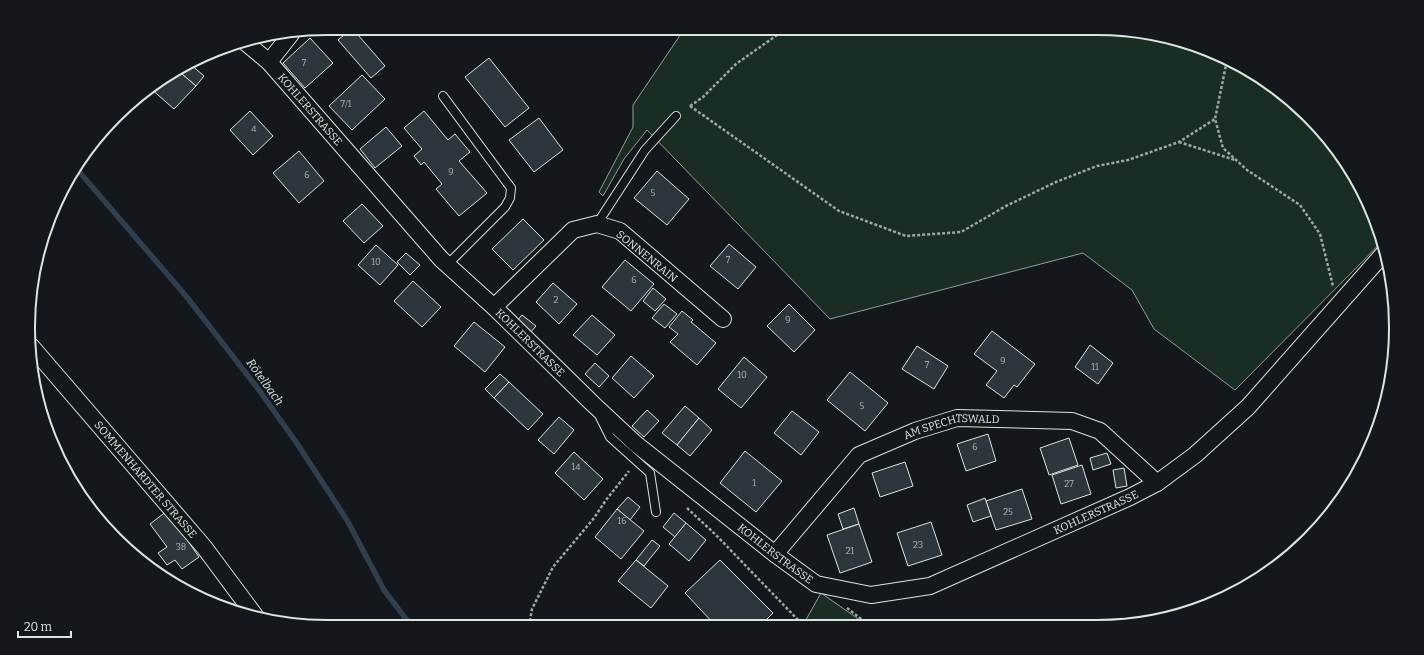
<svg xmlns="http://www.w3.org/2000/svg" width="1424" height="655" font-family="Bitter,serif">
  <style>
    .green { fill: #1a2d24; stroke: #939e99 }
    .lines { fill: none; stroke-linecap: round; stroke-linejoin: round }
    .stream { stroke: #2f3f4d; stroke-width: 5.5 }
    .building { fill: #2c363c; stroke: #d8e6dc }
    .service-casing { stroke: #d8e6dc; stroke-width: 10 }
    .minor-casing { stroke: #d8e6dc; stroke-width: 18 }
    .path { stroke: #9da8a2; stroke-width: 2.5; stroke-dasharray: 3 2; stroke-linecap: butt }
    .service { stroke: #14181c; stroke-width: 8 }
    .minor { stroke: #14181c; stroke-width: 16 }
    .labels { text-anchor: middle; stroke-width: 3; stroke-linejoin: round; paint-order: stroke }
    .number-label { font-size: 9px; fill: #adbab4 }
    .street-label { font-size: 11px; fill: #d8e6dc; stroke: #14181c }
    .water-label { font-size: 12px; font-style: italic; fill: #d8e6dc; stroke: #14181c }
    .rim { fill: none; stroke: #d8e6dc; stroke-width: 2 }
  </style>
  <rect width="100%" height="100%" fill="#14181c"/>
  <!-- green -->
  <g class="green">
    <path d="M685 28H1097L1155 34 1211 51 1263 78 1308 116 1345 161 1373 213 1382 241 1363 261 1235 390 1154 329 1132 290 1083 253 830 319 647 130 624 159 603 196 599 192 633 127V105Z"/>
    <path d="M821 593 867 625H803Z"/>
  </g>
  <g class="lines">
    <!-- stream -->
    <path class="stream" d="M76 168 186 296 259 390 296 442 347 520 384 590 412 627"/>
  </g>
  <!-- building -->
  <g class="building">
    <path d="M352 28 385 66 371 78 338 40Z"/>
    <path d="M310 38 333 63 305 88 283 63Z"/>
    <path d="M489 58 529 108 505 127 465 77Z"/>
    <path d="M189 63 204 76 196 86 176 69Z"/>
    <path d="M176 69 196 86 174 109 150 88Z"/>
    <path d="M362 75 385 99 352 130 329 106Z"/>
    <path d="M250 111 273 136 253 155 230 130Z"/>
    <path d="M424 111 448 140 455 134 470 152 459 161 487 193 459 216 436 189 442 184 424 162 421 165 414 156 422 149 404 128Z"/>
    <path d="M539 118 563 150 534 172 509 140Z"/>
    <path d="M386 127 402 146 375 168 360 149Z"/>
    <path d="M299 151 324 181 299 203 273 173Z"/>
    <path d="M657 171 689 199 667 225 634 198Z"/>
    <path d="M362 204 383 226 364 243 343 221Z"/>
    <path d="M523 219 544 240 513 270 492 249Z"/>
    <path d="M729 244 756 267 738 289 710 266Z"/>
    <path d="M376 245 398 265 380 285 358 265Z"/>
    <path d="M406 253 420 265 410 275 397 262Z"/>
    <path d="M625 260 654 284 631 311 602 287Z"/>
    <path d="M413 281 441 307 422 327 394 301Z"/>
    <path d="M553 283 577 304 559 324 536 302Z"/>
    <path d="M653 288 666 299 655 311 643 301Z"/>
    <path d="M664 304 677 314 665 328 652 318Z"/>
    <path d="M789 304 815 330 794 352 767 326Z"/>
    <path d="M682 311 693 320 691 322 716 343 697 365 670 342 678 334 669 327Z"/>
    <path d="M522 315 536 326 529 334 515 323Z"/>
    <path d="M592 315 615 335 597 355 573 335Z"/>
    <path d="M474 322 505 347 485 372 454 346Z"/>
    <path d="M992 331 1035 364 1017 387 1014 385 1004 398 986 385 997 371 974 354Z"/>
    <path d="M1090 345 1113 363 1098 384 1075 367Z"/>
    <path d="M917 346 948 366 934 389 902 369Z"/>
    <path d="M631 356 654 376 634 398 612 378Z"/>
    <path d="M744 357 767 377 741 408 718 389Z"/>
    <path d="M595 363 609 376 599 387 585 374Z"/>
    <path d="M850 372 888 403 865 431 827 400Z"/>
    <path d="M500 374 509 382 494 398 485 389Z"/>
    <path d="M509 382 543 414 528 430 494 398Z"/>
    <path d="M685 406 699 418 677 445 662 433Z"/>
    <path d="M647 410 659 421 644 437 632 426Z"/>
    <path d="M792 411 819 432 801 455 774 433Z"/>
    <path d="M559 417 574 430 554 454 538 440Z"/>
    <path d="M699 418 712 430 690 456 677 445Z"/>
    <path d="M988 434 996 461 966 471 957 444Z"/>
    <path d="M1069 438 1078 465 1049 475 1040 448Z"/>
    <path d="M745 451 782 481 756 512 720 483Z"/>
    <path d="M574 452 603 479 584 500 555 473Z"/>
    <path d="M1107 453 1111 464 1093 470 1090 458Z"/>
    <path d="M905 462 913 486 880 497 872 473Z"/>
    <path d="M1082 465 1091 494 1061 504 1052 475Z"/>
    <path d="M1124 468 1127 486 1116 488 1113 470Z"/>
    <path d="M1022 489 1032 519 996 530 986 501Z"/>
    <path d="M628 497 640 507 630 520 617 509Z"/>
    <path d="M985 498 991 516 973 522 967 505Z"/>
    <path d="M854 508 859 524 843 529 838 514Z"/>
    <path d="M617 509 644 531 621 559 595 537Z"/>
    <path d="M167 511 199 557 182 569 175 560 167 565 158 553 167 547 150 524Z"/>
    <path d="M674 513 686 523 675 537 663 527Z"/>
    <path d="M931 522 942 555 908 566 897 533Z"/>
    <path d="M686 523 706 540 689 561 669 544Z"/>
    <path d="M859 524 872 562 840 573 827 535Z"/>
    <path d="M652 540 660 546 644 566 636 560Z"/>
    <path d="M636 560 668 586 651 608 618 581Z"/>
    <path d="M720 560 773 613 760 626H716L685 593Z"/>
  </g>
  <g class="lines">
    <!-- service casing -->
    <g class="service-casing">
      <g id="service">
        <path d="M443 96 511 188 510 198 505 207 447 265"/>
        <path d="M597 224 645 150 676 116"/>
        <path d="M600 417 610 437 650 473 656 512"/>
      </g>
    </g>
    <!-- minor casing -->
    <g class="minor-casing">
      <g id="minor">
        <path id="s1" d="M245 42 269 62 441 259 494 307 593 404 636 444 775 554 816 584 871 595 930 586 1130 497 1157 483 1195 455 1248 407 1385 252"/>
        <path d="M269 62 291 34"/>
        <path d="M494 307 573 230 597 224 620 231 723 319"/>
        <path id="s2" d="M31 346 204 547 256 617"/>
        <path id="s3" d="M775 554 859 455 915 431 957 418 1072 421 1100 431 1157 483"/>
      </g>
    </g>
    <!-- path -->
    <g class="path">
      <path d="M1223 57 1226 65 1215 119 1223 148 1247 170 1300 205 1320 234 1333 286"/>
      <path d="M1226 65 1233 62"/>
      <path d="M690 106 839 211 906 236 961 232 1006 206 1056 182 1097 166 1128 160 1179 142 1215 119"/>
      <path d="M690 106 703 97 736 64 787 28"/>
      <path d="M1179 142 1235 160"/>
      <path d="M687 508 716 535 803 625"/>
      <path d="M847 608 869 625"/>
      <path d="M529 626 532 609 553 567 594 518 606 500 629 471"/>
    </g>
    <!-- service -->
    <use href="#service" class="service"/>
    <!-- minor -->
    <use href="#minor" class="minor"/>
  </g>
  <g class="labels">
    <!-- number labels -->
    <g class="number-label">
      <text x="304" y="66">7</text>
      <text x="346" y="107">7/1</text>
      <text x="254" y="132">4</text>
      <text x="451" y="175">9</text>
      <text x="307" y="178">6</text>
      <text x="653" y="196">5</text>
      <text x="728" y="263">7</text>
      <text x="376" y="265">10</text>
      <text x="634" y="283">6</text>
      <text x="556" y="303">2</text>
      <text x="788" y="323">9</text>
      <text x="1003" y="364">9</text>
      <text x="927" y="368">7</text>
      <text x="1095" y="370">11</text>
      <text x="742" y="378">10</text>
      <text x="862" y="409">5</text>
      <text x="975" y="450">6</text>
      <text x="576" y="470">14</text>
      <text x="754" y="486">1</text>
      <text x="1069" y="487">27</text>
      <text x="1008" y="515">25</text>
      <text x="622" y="524">16</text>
      <text x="918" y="548">23</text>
      <text x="181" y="550">38</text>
      <text x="850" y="554">21</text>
    </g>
    <!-- street labels -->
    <g class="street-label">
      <text dy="4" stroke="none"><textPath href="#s1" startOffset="94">KOHLERSTRASSE</textPath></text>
      <text transform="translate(647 256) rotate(39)" y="4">SONNENRAIN</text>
      <text dy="4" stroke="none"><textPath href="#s1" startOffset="415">KOHLERSTRASSE</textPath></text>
      <text dy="4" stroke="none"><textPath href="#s3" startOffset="228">AM SPECHTSWALD</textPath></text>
      <text dy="4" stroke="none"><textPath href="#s2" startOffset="176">SOMMENHARDTER STRASSE</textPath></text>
      <text dy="4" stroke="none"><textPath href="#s1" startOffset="1087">KOHLERSTRASSE</textPath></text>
      <text dy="4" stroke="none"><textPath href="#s1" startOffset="739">KOHLERSTRASSE</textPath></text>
    </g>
    <!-- water labels -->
    <g class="water-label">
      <text transform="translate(265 382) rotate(54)" y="4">Rötelbach</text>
    </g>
  </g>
  <!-- crop -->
  <path d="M0 0H1424V655H0ZM327 35H1097A292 292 0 0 1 1389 327V328A292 292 0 0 1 1097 620H327A292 292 0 0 1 35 328V327A292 292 0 0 1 327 35Z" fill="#14181c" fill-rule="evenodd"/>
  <path class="rim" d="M327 35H1097A292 292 0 0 1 1389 327V328A292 292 0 0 1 1097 620H327A292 292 0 0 1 35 328V327A292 292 0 0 1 327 35Z"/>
  <!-- scale -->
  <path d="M18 631v6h53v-6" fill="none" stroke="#d8e6dc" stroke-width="2"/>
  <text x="24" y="631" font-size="12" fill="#d8e6dc" stroke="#14181c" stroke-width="3" paint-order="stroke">20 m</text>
</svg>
